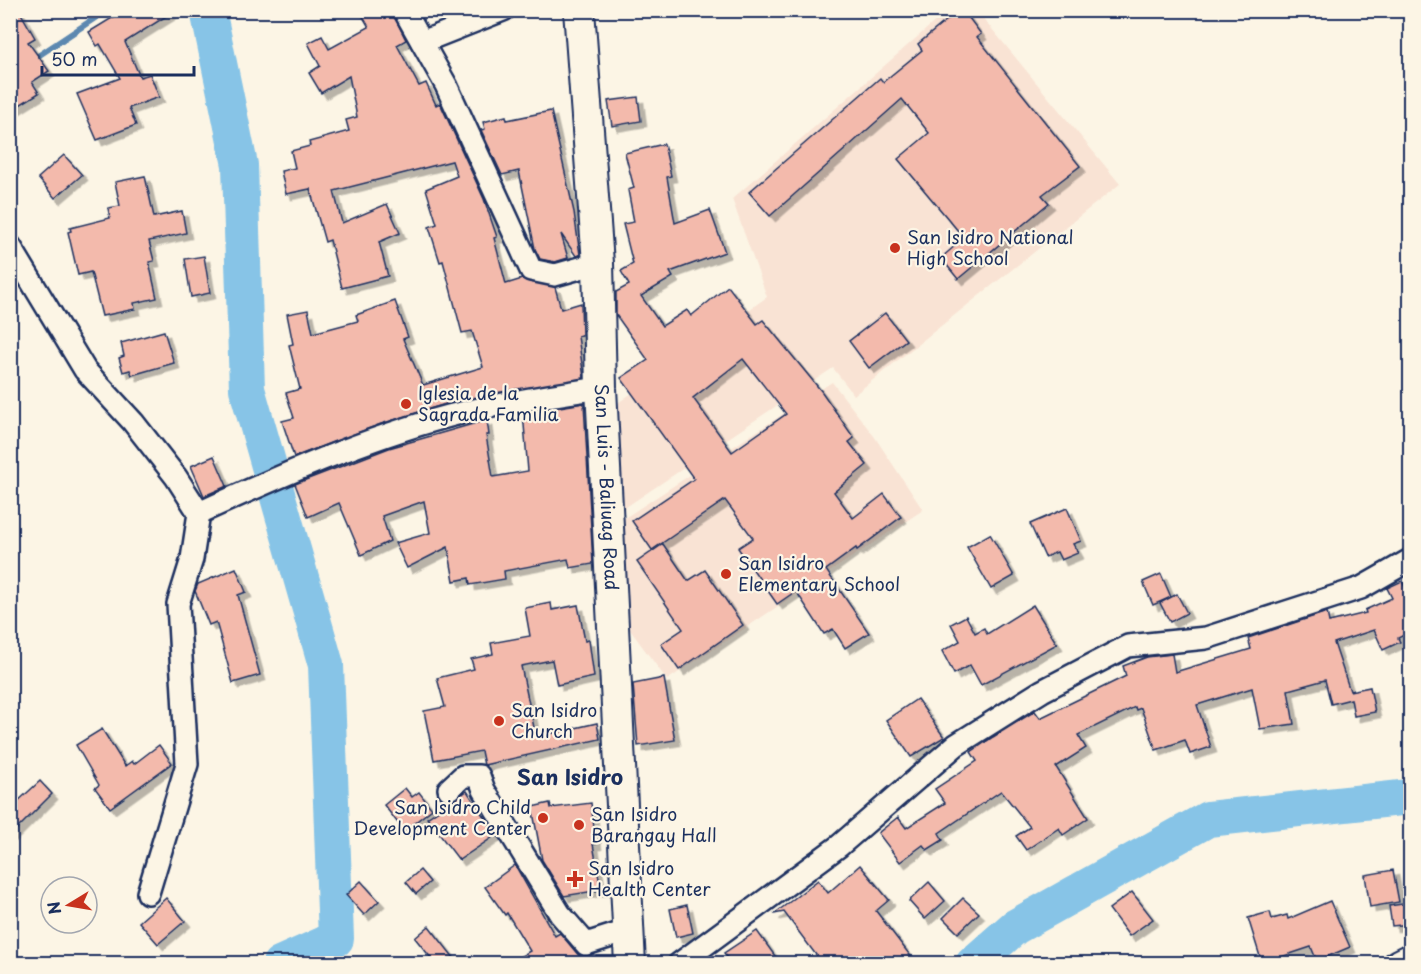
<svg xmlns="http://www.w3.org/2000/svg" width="1421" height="974" font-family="'Playpen Sans',sans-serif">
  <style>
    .built { fill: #f9e3d4 }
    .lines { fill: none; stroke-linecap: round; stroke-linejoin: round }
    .stream { stroke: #5c88b0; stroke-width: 6 }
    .river { stroke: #87c4e7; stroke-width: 36 }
    .building { fill: #f3baac; stroke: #1b2f5e; stroke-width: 1.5; fill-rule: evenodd; filter: url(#shadow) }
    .minor-casing { stroke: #1b2f5e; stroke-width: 26 }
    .tertiary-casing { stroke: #1b2f5e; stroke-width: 32 }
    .secondary-casing { stroke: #1b2f5e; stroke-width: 34 }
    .minor { stroke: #fcf5e5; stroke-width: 21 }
    .tertiary { stroke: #fcf5e5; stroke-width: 27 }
    .secondary { stroke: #fcf5e5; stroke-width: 30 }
    .poi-dot { fill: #c8321e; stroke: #fcf5e5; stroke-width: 2 }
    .labels { text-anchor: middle; stroke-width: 4.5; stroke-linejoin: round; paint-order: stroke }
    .poi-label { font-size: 18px; fill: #1b2f5e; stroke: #fcf5e5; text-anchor: start }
    .street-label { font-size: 18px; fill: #1b2f5e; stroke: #fcf5e5 }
    .quarter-label { font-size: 21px; font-weight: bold; fill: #1b2f5e; stroke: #fcf5e5 }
  </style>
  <defs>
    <filter id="shadow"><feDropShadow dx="5.5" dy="5.5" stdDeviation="0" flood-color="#0004"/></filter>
  </defs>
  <rect width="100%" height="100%" fill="#fcf5e5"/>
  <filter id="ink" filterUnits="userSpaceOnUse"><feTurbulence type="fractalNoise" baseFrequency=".0167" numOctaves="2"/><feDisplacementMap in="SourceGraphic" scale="12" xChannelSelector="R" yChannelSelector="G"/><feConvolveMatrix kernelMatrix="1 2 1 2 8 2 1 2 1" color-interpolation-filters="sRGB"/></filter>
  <g filter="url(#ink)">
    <!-- built -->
    <g class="built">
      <path d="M947 11H977L1120 184 854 395 833 368 620 511 608 410 767 297 732 199Z"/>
      <path d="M832 382 874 436 923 510 667 680 628 627 620 521Z"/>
    </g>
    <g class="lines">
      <!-- stream -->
      <path class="stream" d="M32 60 107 10"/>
      <!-- river -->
      <g class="river">
        <path d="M208 10 240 165 247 389 326 665 336 939 280 964"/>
        <path d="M973 964 1015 927 1208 819 1410 797"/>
      </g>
    </g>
    <!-- building -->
    <g class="building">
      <path d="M10 10H19L35 38 28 42 49 71 32 82 39 93 10 111Z"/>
      <path d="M125 10H176L125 42 140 77 150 74 159 97 129 108 136 125 97 140 77 94 120 78 100 44 97 46 89 32Z"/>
      <path d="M359 10H391L406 40 397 45 419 86 426 83 436 105 440 103 484 199 497 237 494 238 506 284 522 279 555 287 561 309 581 303 582 335 578 336 584 378 446 404 381 424 294 457 282 421 294 418 286 393 300 389 289 345 293 344 287 314 308 310 313 333 358 321 356 315 395 301 408 337 403 339 423 385 483 367 472 331 462 333 443 261 440 262 429 227 437 224 426 189 457 176 452 161 334 191 342 223 387 204 400 233 379 242 388 276 342 288 330 240 325 242 310 189 286 194 281 171 295 168 291 151 310 146 309 142 349 131 346 120 357 117 349 76 321 93 309 73 320 66 308 43 322 36 329 49 369 27Z"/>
      <path d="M959 10H963L981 34 977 37 1080 166 1042 195 1049 203 958 279 941 258 964 238 898 159 929 133 902 99 770 216 749 192 880 78 883 82 922 50 918 44Z"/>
      <path d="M638 97 641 121 612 126 608 101Z"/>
      <path d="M551 111 574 212 580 255 576 256 561 234 568 258 555 262 540 259 535 249 519 171 502 175 481 130 485 129 483 122 506 116 507 120Z"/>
      <path d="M664 144 671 176 667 177 675 223 710 210 725 252 670 272 673 277 641 296 662 326 687 310 691 316 728 286 757 324 763 320 822 392 854 438 849 442 867 465 834 492 853 518 884 494 901 517 857 550 856 548 826 570 869 633 845 648 833 629 824 634 796 591 777 604 738 548 753 538 725 500 652 550 632 521 694 479 621 378 648 360 616 315V292L629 285 621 271 633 264 623 224 634 222 628 190 634 188 625 153ZM743 359 786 414 732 452 693 398Z"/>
      <path d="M64 155 82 175 55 198 38 178Z"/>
      <path d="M145 176 154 217 182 211 186 233 149 241 154 261 149 262 157 298 134 303 135 309 102 316 91 272 78 275 68 232 71 231 70 228 110 218 108 208 120 206 115 182Z"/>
      <path d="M204 256 210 293 191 297 185 259Z"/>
      <path d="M885 313 906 340 869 368 849 341Z"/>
      <path d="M164 331 174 363 132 375 130 370 123 372 119 358 124 356 121 343Z"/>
      <path d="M584 403 593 564 570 568 568 559 504 571 505 579 470 585 469 578 454 581 448 547 407 568 395 543 430 533 424 501 382 516 390 541 361 555 339 503 308 517 295 484 389 448 487 420 489 435H486L493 477 528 471 523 413Z"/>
      <path d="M214 456 227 486 204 496 191 466Z"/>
      <path d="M1067 508 1081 541 1073 544 1078 553 1061 560 1057 552 1045 557 1030 524Z"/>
      <path d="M990 534 1014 576 991 589 967 547Z"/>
      <path d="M663 544 688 581 705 570 743 625 679 670 661 644 683 629 637 562Z"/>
      <path d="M236 568 246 592 238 595 260 675 233 683 216 622 209 625 195 591 198 584Z"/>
      <path d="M1161 574 1171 597 1153 605 1143 582Z"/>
      <path d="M1402 581 1405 587 1410 585V632L1398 638 1400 642 1383 650 1374 630 1334 643 1350 691 1370 687 1375 712 1354 716 1351 699 1331 704 1325 680 1288 690 1294 724 1260 729 1252 688 1197 705 1211 747 1190 754 1185 740 1156 750 1141 708 1136 710 1135 707 1078 735 1086 748 1056 767 1088 818 1063 835 1059 828 1026 850 1016 836 1030 827 1001 791 939 833 943 840 927 850 923 845 900 862 878 833 898 817 906 828 945 803 935 789 977 761 971 752 993 737 1035 711 1040 718 1126 676 1123 666 1147 657 1172 654 1175 672 1251 649 1248 638 1327 612 1329 622 1366 613 1365 610 1392 598 1387 588Z"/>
      <path d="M1177 594 1187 613 1170 622 1160 603Z"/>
      <path d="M551 603 552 610 578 605 585 641 589 640 594 677 557 685 552 660 521 666 536 737 597 723 600 739 484 765 481 751 434 760 424 711 445 707 437 678 474 669 471 659 493 654 491 643 530 636 525 608Z"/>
      <path d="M1033 605 1057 644 981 685 970 665 954 674 942 651 960 641 951 624 966 616 975 633 984 628 987 634Z"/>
      <path d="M664 678 675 740 638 746 633 684Z"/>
      <path d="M917 699 944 737 911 757 886 720Z"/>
      <path d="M102 729 125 766 132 761 134 764 159 745 172 763 110 808 95 788 99 785 76 745Z"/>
      <path d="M40 781 52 794 10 836V796L16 803Z"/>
      <path d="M405 788 412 797 419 792 432 809 404 831 384 805Z"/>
      <path d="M467 791 496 835 459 860 427 818Z"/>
      <path d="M550 803 551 808 591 803 596 844H593L601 890 564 896 542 860 532 807Z"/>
      <path d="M515 865 555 936 560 933 585 963H509L530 951 507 913 505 915 485 887Z"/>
      <path d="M860 865 889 900 876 911 916 963H822L784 912 774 914 818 880 828 893Z"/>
      <path d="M420 870 430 882 416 894 406 882Z"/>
      <path d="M1393 870 1399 902 1370 907 1365 875Z"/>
      <path d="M361 881 379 901 364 915 346 895Z"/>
      <path d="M929 882 945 901 925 919 909 901Z"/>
      <path d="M1132 892 1153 919 1129 936 1109 909Z"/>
      <path d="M166 898 185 921 158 944 139 922Z"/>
      <path d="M963 898 979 913 958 933 943 918Z"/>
      <path d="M1330 901 1350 947 1317 961 1311 947 1278 958 1280 963H1262L1248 918 1270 912 1272 919 1287 915 1288 919Z"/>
      <path d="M1409 903 1410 924 1392 926 1389 906Z"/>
      <path d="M687 905 693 933 676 937 670 909Z"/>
      <path d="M429 926 458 963H435L415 938Z"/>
      <path d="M757 931 780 963H731L724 953Z"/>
    </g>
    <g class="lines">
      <!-- minor casing -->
      <g class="minor-casing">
        <g id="minor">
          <path d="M404 10 446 85 531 270 555 275 598 263"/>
          <path d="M422 42 503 10"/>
          <path d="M10 246 85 370 133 422 176 477 199 513 192 559 178 604 187 764 148 893"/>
          <path d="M199 513C280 476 363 439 449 416 499 403 551 395 601 388"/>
          <path d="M449 789 463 776H479L484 790 560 914 586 944 627 931"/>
          <path d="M679 964 839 846 956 745 1042 691 1128 646 1206 638 1361 588 1410 560"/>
        </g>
      </g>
      <!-- tertiary casing -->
      <g class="tertiary-casing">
        <path id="tertiary" d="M1398 964 1410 958"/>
      </g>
      <!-- secondary casing -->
      <g class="secondary-casing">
        <g id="secondary">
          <path id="s1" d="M579 10 598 263 601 388 630 964"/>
        </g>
      </g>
      <!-- minor -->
      <use href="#minor" class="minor"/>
      <!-- tertiary -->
      <use href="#tertiary" class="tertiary"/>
      <!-- secondary -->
      <use href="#secondary" class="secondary"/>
    </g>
  </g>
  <!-- markers -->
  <g class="poi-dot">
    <circle cx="895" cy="248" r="6"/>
    <circle cx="406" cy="404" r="6"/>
    <circle cx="726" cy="574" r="6"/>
    <circle cx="499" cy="721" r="6"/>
    <circle cx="543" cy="818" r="6"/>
    <circle cx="579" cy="825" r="6"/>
    <path d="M572 870h6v6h6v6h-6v6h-6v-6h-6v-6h6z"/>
  </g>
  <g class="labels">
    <!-- poi labels -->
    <g class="poi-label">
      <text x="907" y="244">San Isidro National<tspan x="907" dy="21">High School</tspan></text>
      <text x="418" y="400">Iglesia de la<tspan x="418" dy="21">Sagrada Familia</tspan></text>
      <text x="738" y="570">San Isidro<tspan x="738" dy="21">Elementary School</tspan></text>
      <text x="511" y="717">San Isidro<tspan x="511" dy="21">Church</tspan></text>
      <text x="531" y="814" text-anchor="end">San Isidro Child<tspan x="531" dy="21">Development Center</tspan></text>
      <text x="591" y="821">San Isidro<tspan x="591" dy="21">Barangay Hall</tspan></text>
      <text x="588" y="875">San Isidro<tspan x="588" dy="21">Health Center</tspan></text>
    </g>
    <!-- street labels -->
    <g class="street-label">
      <text dy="6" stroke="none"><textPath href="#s1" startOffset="478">San Luis - Baliuag Road</textPath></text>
    </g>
    <!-- quarter labels -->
    <g class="quarter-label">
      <text x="570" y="785">San Isidro</text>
    </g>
  </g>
  <!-- margin -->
  <rect width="1421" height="974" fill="none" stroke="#fcf5e5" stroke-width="36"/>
  <rect x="18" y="18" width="1385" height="938" fill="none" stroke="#1b2f5e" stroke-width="2" filter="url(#ink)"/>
  <!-- north arrow -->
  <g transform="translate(69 905) rotate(259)"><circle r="28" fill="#fcf5e5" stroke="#a2a6af" stroke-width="1.5"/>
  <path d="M0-4.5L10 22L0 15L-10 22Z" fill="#c8321e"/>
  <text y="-9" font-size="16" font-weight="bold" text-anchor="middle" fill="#1b2f5e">N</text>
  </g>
  <!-- scale -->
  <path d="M42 66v9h152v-9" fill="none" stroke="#1b2f5e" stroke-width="3"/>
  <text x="51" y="66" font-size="18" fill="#1b2f5e" stroke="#fcf5e5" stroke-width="4.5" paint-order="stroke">50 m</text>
</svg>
